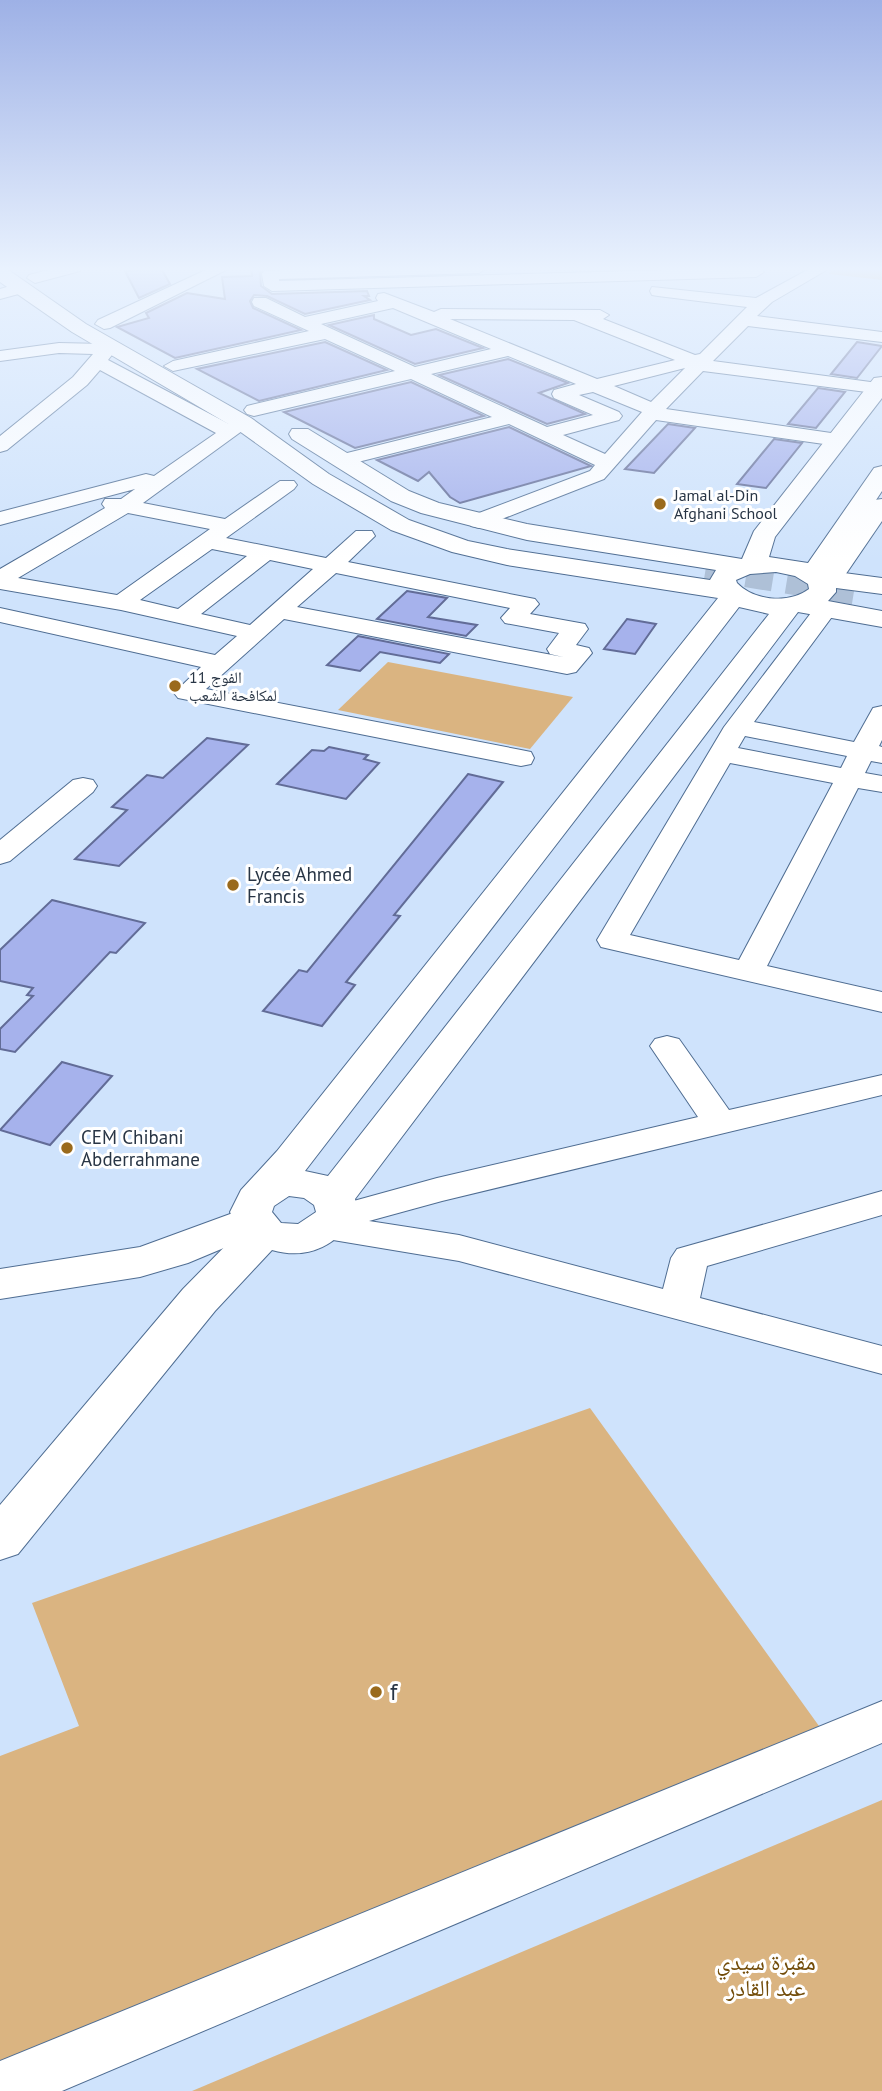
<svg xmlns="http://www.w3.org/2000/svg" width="882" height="2091" font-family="'PT Sans','Noto Naskh Arabic',sans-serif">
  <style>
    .green { fill: #dab481 }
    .building { fill: #a6b2ec; stroke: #626c97; stroke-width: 2 }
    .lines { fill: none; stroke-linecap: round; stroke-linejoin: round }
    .secondary-tunnel { stroke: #aec0d7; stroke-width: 27; stroke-dasharray: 27 14; stroke-linecap: butt }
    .minor-casing { stroke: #4f6d92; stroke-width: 2 }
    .tertiary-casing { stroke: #4f6d92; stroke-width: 2 }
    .secondary-casing { stroke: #4f6d92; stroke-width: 2 }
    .minor { fill: #fff; fill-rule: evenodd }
    .tertiary { fill: #fff; fill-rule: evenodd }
    .secondary { fill: #fff; fill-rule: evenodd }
    .poi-dot { fill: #9a6a1c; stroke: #fff; stroke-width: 2.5 }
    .labels { text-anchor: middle; stroke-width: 6; stroke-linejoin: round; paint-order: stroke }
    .far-poi-label { font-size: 16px; fill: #283545; stroke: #fff; text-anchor: start }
    .poi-label { font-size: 19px; fill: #283545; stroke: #fff; text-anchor: start }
    .near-poi-label { font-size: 23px; fill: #283545; stroke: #fff; text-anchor: start }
    .near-park-label { font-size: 23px; fill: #724c09; stroke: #fff }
  </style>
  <rect width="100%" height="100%" fill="#cfe3fc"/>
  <!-- green -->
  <g class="green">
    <path d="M835 268H882V280L829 274Z"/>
    <path d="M388 662 573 697 530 749 338 710Z"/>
    <path d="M590 1408 819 1726 0 2074V1756L79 1726 32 1603Z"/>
    <path d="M882 1800V2091H192Z"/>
  </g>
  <!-- building -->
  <g class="building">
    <path d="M161 268 170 284 139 298 125 271Z"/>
    <path d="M251 268H278H264L260 273 261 286 272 294 367 291 369 296H364L370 300 305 314 267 296 254 295 250 301 253 308 301 330 175 358 117 327 149 318 146 313 187 293 225 299 222 277 252 276Z"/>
    <path d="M374 315V319L411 335 436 329 483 348 415 364 329 325Z"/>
    <path d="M325 342 387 370 259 401 197 369Z"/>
    <path d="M857 342 882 346 857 378 831 374Z"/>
    <path d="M508 359 568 383 539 393 585 414 547 424 439 375Z"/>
    <path d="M411 382 484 416 355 448 284 412Z"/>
    <path d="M818 388 845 392 816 428 788 424Z"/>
    <path d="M668 424 695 428 654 473 625 469Z"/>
    <path d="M509 427 591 466 460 503 450 497 429 472 418 481 377 460Z"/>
    <path d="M774 439 802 443 766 488 737 484Z"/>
    <path d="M407 591 447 598 428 617 477 625 466 636 377 619Z"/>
    <path d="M627 619 656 624 635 654 604 649Z"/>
    <path d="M358 636 449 654 440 663 380 652 360 671 327 665Z"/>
    <path d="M207 738 248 745 119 866 75 859 127 810 112 807 147 775 163 778Z"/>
    <path d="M329 747 368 755 364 759 379 763 346 799 277 784 312 750 324 751Z"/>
    <path d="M468 774 503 782 394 915 400 916 346 982 355 985 322 1026 263 1011 299 970 307 972Z"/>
    <path d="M52 900 145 923 116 953 110 952 15 1052 0 1049V1029L33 996 27 995 33 988 0 981V950Z"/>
    <path d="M62 1062 112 1076 50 1145 0 1130Z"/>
  </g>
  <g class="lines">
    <!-- secondary-tunnel -->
    <path class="secondary-tunnel" d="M706 567 865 593"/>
    <!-- minor casing -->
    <g class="minor-casing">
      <g id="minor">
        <path d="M56 268H82L80 271 35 283 27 278 29 275Z"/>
        <path d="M210 268H230L110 328 104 329 95 324 98 320Z"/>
        <path d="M322 268H487L479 273 279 279V281L738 268H761L764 272 756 277 272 291 264 286 262 274 264 271Z"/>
        <path d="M811 268H830L772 302 757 316 882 332V342L748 326 713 361 878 383 882 384V394L703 371 666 409 838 434 845 436 848 440 845 444 838 446 656 420 604 479 479 528 471 526 468 521 471 516 590 471 595 465 509 424 342 466 335 464 332 460 335 456 492 417 411 379 254 416 247 414 244 410 247 406 395 371 325 339 173 371 164 366 173 361 309 331 254 306 252 302 254 298H266L305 317 378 301 376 298 378 294 384 293 434 312 441 309 600 310 609 315 603 319 695 355 700 354 747 307 658 296 652 295 650 291 652 287 756 298ZM393 308 491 349 415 367 321 324ZM450 319 574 320 675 360 597 379ZM508 356 576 384 554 390 552 394 554 398 593 415 547 427 431 374ZM685 368 651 402 614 386ZM593 392 642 412 605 454 563 435 619 420 622 416 619 412 579 395Z"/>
        <path d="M20 283 28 288 26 292 0 299V289Z"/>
        <path d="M110 341 119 346 108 360 229 424 243 417 253 423 143 503 225 519 280 481H294L297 485 294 489 226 538 326 558 356 531H372L375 536 348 562 535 599 539 604 530 614 585 624 588 629 576 645 589 648 592 653 576 672 567 674 284 619 206 689 521 750 531 752 534 758 531 764 521 766 178 698 174 693 201 667 0 622V608L215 655 237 636 121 610 0 589V569L105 508 102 504 105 499H121L135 489 0 525V512L146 474 154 476 216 433 100 370 87 385 7 450 0 452V436L73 377 93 354 59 353 0 361V351L59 343 103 344ZM128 513 210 529 117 595 18 578ZM212 549 247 556 178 609 140 600ZM270 560 313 569 250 625 201 614ZM336 573 510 608 501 618 505 623 559 633 547 649 550 654 563 657 297 607Z"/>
        <path d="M882 499V521L839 584H823L820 579 823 574 874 500Z"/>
        <path d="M825 603 833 605 837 610 754 722 854 742 873 708 882 706V740L879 746 882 747V763L871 761 865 773 882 776V792L858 788 767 966 882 992V1012L601 947 597 940 724 727 817 605ZM745 736 847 756 841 768 738 748ZM730 763 833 783 739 960 630 935Z"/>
        <path d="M83 778 93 780 97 786 93 792 10 861 0 864V840L73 780Z"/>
        <path d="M667 1036 679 1039 729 1110 882 1075V1095L442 1201 369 1221 459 1235 663 1289 671 1258 677 1249 882 1191V1215L707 1266 700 1298 882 1346V1374L459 1261 327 1239 314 1236 308 1227 321 1210 437 1178 698 1117 650 1046 655 1039Z"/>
        <path d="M882 1701V1743L62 2091H0V2061Z"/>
      </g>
    </g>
    <!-- tertiary casing -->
    <g class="tertiary-casing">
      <path id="tertiary" d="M252 1206 267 1210 273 1220 267 1230 188 1263 140 1277 0 1299V1269L140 1247Z"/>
    </g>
    <!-- secondary casing -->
    <g class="secondary-casing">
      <path id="secondary" d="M0 268 7 269 86 324 251 418 329 474 409 520 468 541 507 549 710 580 716 570 527 540 421 513 391 501 292 439 289 434 292 429H308L409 491 439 503 527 524 742 559 754 531 874 378 882 377V398L775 537 769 557 808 563 874 468 882 466V491L829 571 882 578V594L836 588V592L828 601 882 611V627L798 612 355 1199 358 1212C339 1244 310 1261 272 1250L215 1311 18 1554 0 1560V1505L183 1289 239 1232 230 1212 241 1190 277 1151 718 598 507 565 452 552 391 530 313 484 235 428 72 332 0 282ZM776 572 795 576 808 584 809 589C789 604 754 601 737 583L736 580 750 574ZM739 607 769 614 328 1176 305 1171ZM289 1196 304 1198 314 1205 316 1212 298 1224 281 1223 272 1212 274 1206Z"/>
    </g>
    <!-- minor -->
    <use href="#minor" class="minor"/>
    <!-- tertiary -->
    <use href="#tertiary" class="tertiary"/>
    <!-- secondary -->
    <use href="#secondary" class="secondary"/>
  </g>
  <!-- sky -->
  <linearGradient id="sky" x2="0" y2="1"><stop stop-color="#9eb1e6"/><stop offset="0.48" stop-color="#e9f2fe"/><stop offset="1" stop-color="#e9f2fe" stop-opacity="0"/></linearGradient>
  <rect width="882" height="560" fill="url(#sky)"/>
  <!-- markers -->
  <g class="poi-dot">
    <circle cx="660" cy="504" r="7"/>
    <circle cx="175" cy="686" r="7"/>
    <circle cx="233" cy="885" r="7"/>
    <circle cx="67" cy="1148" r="7"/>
    <circle cx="376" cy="1692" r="7"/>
  </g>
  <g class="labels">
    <!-- far-poi labels -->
    <g class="far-poi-label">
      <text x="674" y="501">Jamal al-Din<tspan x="674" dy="18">Afghani School</tspan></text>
      <text x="189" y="683">الفوج 11<tspan x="189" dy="18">لمكافحة الشعب</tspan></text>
    </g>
    <!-- poi labels -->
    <g class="poi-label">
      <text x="247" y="881">Lycée Ahmed<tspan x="247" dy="22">Francis</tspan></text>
      <text x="81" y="1144">CEM Chibani<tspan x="81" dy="22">Abderrahmane</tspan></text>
    </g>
    <!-- near-poi labels -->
    <g class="near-poi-label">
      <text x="390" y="1700">f</text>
    </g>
    <!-- near-park labels -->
    <g class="near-park-label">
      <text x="766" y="1970">مقبرة سيدي<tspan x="766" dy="26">عبد القادر</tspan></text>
    </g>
  </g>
</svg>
